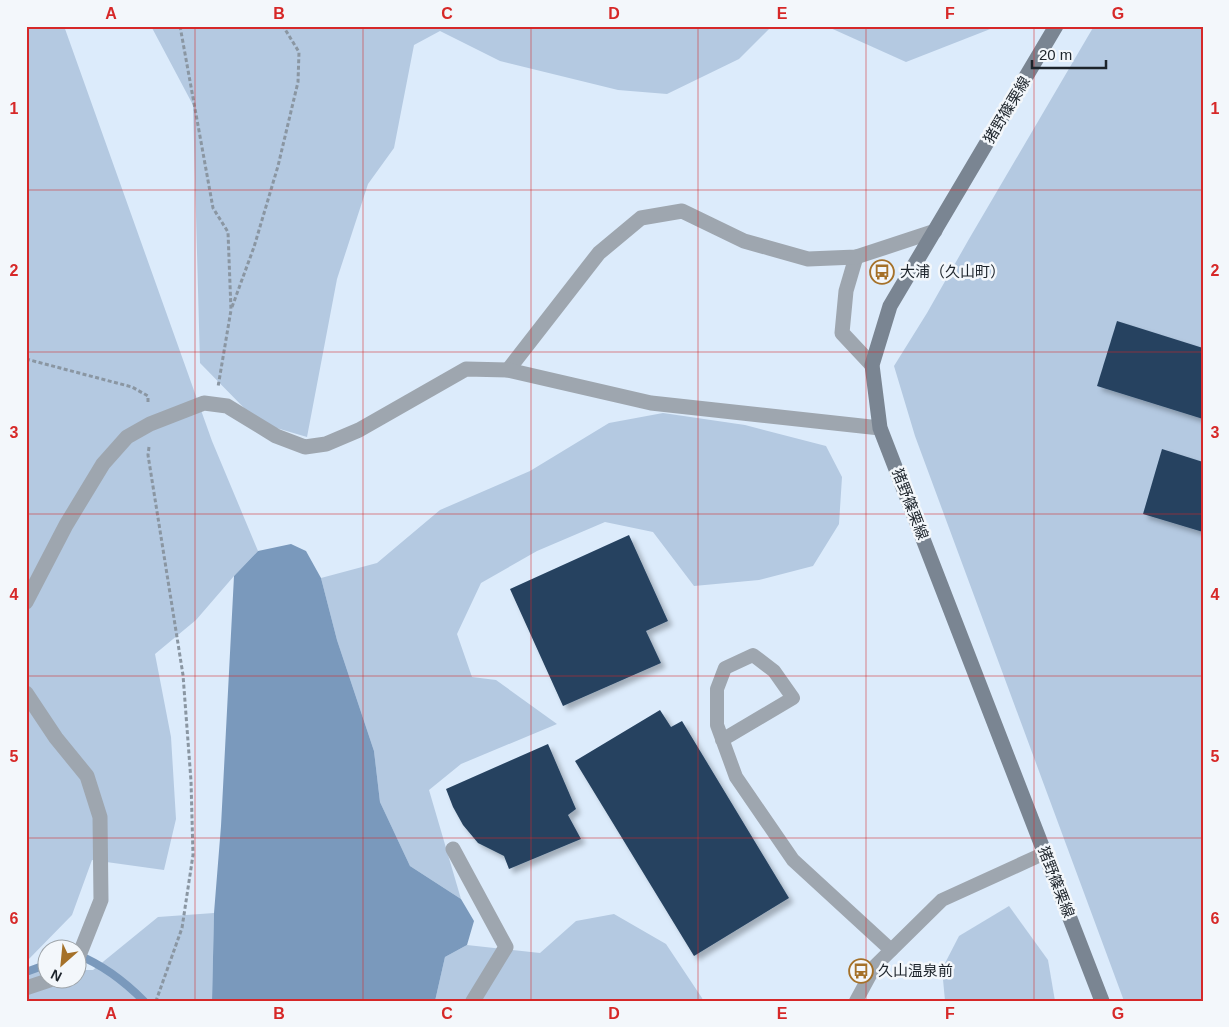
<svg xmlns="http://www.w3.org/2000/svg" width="1229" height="1027" font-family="Arial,'Noto Sans JP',sans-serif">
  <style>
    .green { fill: #b4c9e1 }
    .water { fill: #7a99bc }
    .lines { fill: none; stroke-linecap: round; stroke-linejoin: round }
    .stream { stroke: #7a99bc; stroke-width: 8 }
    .building { fill: #274361; filter: url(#shadow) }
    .path { stroke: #8a96a2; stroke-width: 3; stroke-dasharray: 4 2.5; stroke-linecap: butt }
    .service { stroke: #9ea6af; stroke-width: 14 }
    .pedestrian { stroke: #9ea6af; stroke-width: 15 }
    .minor { stroke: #9ea6af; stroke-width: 15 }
    .secondary { stroke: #7a8592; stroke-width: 15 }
    .grid { fill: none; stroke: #d62828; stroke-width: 1; stroke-opacity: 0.55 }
    .labels { text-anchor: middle; stroke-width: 5; stroke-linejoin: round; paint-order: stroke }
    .street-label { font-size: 15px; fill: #1d242b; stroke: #f3f7fb }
    .poi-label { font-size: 15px; fill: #1d242b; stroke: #f3f7fb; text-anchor: start }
    .neatline { fill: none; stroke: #d62828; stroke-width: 2 }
    .grid-label { font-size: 16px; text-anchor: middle; font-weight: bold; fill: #d62828 }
  </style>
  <defs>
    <filter id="shadow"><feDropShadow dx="4.5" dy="4.5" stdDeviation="2.5" flood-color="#0004"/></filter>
  </defs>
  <rect width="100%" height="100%" fill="#dcebfb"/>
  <!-- green -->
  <g class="green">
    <path d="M26 26H64L212 441 258 551 234 576 196 620 155 654 171 737 176 819 164 870 92 860 72 915 26 962Z"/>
    <path d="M151 26H772L739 59 667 94 618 90 500 61 440 31 414 45 394 148 368 184 337 279 307 437 273 427 248 412 200 363 193 105Z"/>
    <path d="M826 26H998L906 62Z"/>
    <path d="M1094 26H1203V1001H1124L915 436 894 366 927 313 969 239Z"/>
    <path d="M663 413 745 425 826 446 842 477 839 524 813 566 759 580 694 586 653 532 605 522 537 551 481 583 457 634 472 677 496 680 557 724 461 764 429 790 461 899 410 866 380 802 374 751 337 640 321 578 377 563 440 510 530 471 609 423Z"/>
    <path d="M1009 906 1048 960 1055 1001H945L942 969 959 936Z"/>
    <path d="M214 913 212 1001H26V971L47 970 48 980H78V970H93L158 917Z"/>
    <path d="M614 914 666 944 702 998 703 1001H435L445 957 467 945 540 953 576 921Z"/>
  </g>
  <!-- water -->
  <path class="water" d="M291 544 306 551 321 578 337 640 374 751 380 802 410 866 461 899 474 921 467 945 445 957 435 1001H212L214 913 221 826 234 576 258 551Z"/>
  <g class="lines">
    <!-- stream -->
    <g class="stream">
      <path d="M78 955C103 965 125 982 144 1001"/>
      <path d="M26 972 48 964"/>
    </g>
  </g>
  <!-- building -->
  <g class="building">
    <path d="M1117 321 1203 348V419L1097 386Z"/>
    <path d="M1162 449 1203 462V532L1143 514Z"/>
    <path d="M629 535 668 621 646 631 661 663 563 706 510 589Z"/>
    <path d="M660 710 671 727 682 721 789 898 694 956 575 761Z"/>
    <path d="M548 744 576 809 568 815 581 839 509 869 504 856 478 843 463 825 453 807 446 789Z"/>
  </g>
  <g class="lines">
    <!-- path -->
    <g class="path">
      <path d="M180 26 213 208 228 232 231 310 218 387"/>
      <path d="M232 307 254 247 278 166 298 82 299 52 283 26"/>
      <path d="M26 359 132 387 148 396V404"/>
      <path d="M149 447 148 455 183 675 191 781 193 855 182 928 156 1001"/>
    </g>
    <!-- service -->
    <g class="service">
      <path d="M722 740 793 698 774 671 753 655 725 668 717 689V725L736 777 793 860 891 950"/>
      <path d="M856 1001 875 966 942 900 1045 853"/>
    </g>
    <!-- pedestrian -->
    <path class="pedestrian" d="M453 849 506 947 473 1001"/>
    <!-- minor -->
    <g class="minor">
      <path d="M856 257 846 291 842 333 872 365"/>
      <path d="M508 370 599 253 641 218 682 211 744 241 808 259 856 257 935 231"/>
      <path d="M26 602 66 525 103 464 127 437 150 424 204 403 227 406 276 436 305 447 326 444 359 430 466 369 508 370 651 403 880 428"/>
      <path d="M26 693 56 738 87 776 100 817 101 900 80 953 78 956"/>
      <path d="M26 988 50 980"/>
    </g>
    <!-- secondary -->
    <path class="secondary" d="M1056 26 890 306 872 365 880 428 1102 1001"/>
  </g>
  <!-- grid -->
  <path class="grid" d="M195 26V1001M363 26V1001M531 26V1001M698 26V1001M866 26V1001M1034 26V1001M26 190H1203M26 352H1203M26 514H1203M26 676H1203M26 838H1203"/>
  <!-- icons -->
  <defs>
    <g id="bus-ring" transform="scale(1.25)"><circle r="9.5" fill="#f3f7fb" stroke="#a57129" stroke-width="1.5"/><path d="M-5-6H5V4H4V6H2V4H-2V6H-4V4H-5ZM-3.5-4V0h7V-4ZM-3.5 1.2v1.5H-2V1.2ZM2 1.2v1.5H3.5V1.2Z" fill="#a57129"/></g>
  </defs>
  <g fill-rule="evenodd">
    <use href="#bus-ring" x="882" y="272"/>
    <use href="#bus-ring" x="861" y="971"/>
  </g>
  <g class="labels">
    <!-- street labels -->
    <g class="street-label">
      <text transform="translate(1007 110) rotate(-59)" y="5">猪野篠栗線</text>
      <text transform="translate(910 504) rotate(69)" y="5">猪野篠栗線</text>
      <text transform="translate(1056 882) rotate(69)" y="5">猪野篠栗線</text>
    </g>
    <!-- poi labels -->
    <g class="poi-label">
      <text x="900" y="277">大浦（久山町）</text>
      <text x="878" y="976">久山温泉前</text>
    </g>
  </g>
  <!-- border -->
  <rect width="1229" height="1027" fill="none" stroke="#f3f7fb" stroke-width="55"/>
  <!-- north arrow -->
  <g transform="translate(62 964) rotate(207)"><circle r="24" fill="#f3f7fb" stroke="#9da3a8"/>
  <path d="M0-4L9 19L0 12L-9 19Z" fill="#a57129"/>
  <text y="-8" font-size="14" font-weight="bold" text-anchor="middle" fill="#1d242b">N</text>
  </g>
  <!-- scale -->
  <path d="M1032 60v8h74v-8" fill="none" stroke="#1d242b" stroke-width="2.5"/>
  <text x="1039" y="60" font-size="15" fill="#1d242b" stroke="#f3f7fb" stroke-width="4" paint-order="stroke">20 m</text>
  <rect x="28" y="28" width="1174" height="972" class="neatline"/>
  <g class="grid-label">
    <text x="111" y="19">A</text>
    <text x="279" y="19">B</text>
    <text x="447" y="19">C</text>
    <text x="614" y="19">D</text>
    <text x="782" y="19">E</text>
    <text x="950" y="19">F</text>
    <text x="1118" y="19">G</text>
    <text x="14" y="114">1</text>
    <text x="1215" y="114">1</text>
    <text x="14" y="276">2</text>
    <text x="1215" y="276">2</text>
    <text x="14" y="438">3</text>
    <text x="1215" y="438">3</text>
    <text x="14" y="600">4</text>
    <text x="1215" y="600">4</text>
    <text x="14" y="762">5</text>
    <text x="1215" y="762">5</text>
    <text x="14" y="924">6</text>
    <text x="1215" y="924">6</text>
    <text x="111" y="1019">A</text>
    <text x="279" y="1019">B</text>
    <text x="447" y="1019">C</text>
    <text x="614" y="1019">D</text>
    <text x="782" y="1019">E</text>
    <text x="950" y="1019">F</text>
    <text x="1118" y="1019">G</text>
  </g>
</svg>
